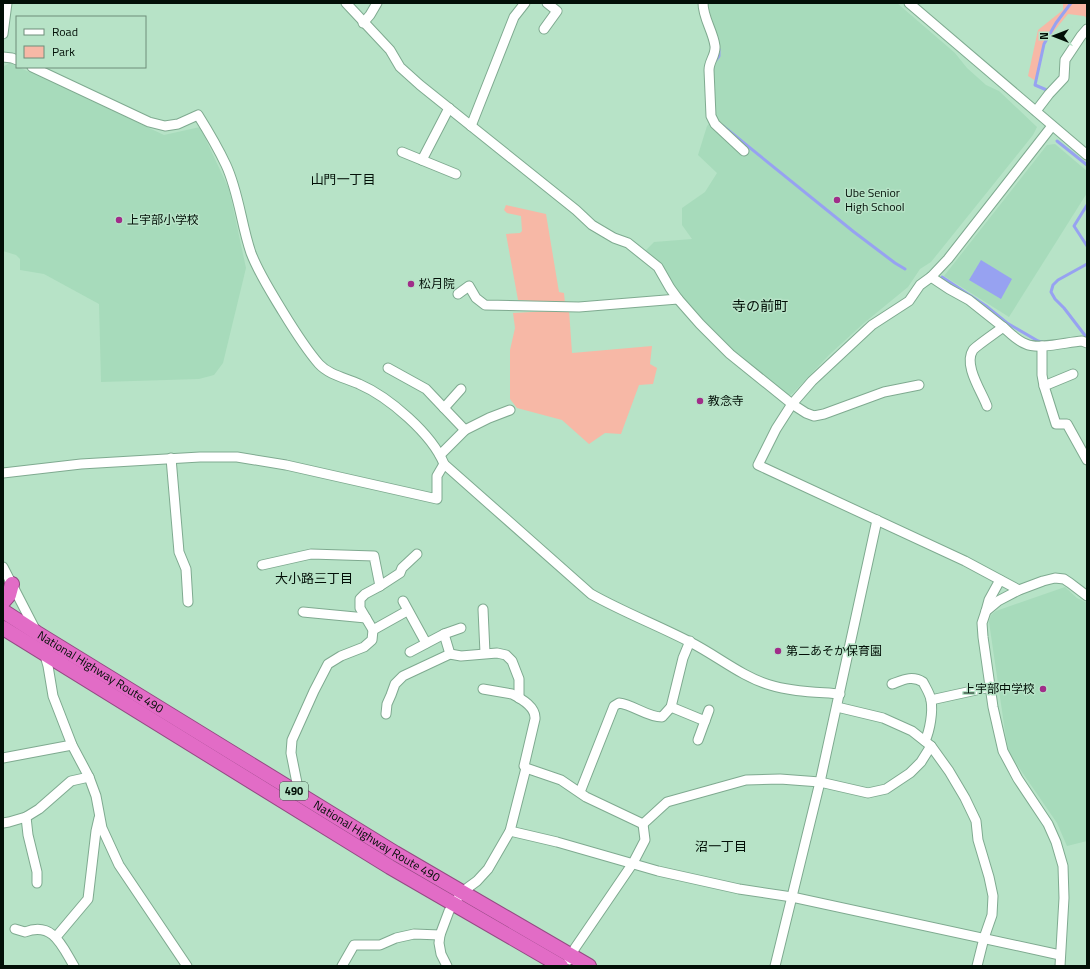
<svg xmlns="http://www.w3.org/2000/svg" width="1090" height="969" font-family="'Titillium Web','Noto Sans JP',sans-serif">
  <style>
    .built { fill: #a7dbbb }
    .green { fill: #f7b8a6 }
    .water { fill: #97a2f1 }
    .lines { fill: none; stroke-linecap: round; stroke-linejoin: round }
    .stream { stroke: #97a2f1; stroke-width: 3 }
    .minor-casing { stroke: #7faa90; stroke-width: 11 }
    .highway-casing { stroke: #944b83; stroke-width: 16 }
    .minor { stroke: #fff; stroke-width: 9 }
    .highway { stroke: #e26cc6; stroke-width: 14 }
    .poi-dot { fill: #a02d89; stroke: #b7e3c7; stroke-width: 1.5 }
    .labels { text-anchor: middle; stroke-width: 3; stroke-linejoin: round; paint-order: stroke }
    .shield { fill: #b7e3c7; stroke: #384f41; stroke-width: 1 }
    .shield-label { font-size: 11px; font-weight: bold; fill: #020f07 }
    .poi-label { font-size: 12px; fill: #020f07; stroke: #b7e3c7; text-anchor: start }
    .street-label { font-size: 12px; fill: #020f07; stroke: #b7e3c7 }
    .neighbourhood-label { font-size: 13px; fill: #020f07; stroke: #b7e3c7 }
    .quarter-label { font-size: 14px; fill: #020f07; stroke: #b7e3c7 }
  </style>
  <rect width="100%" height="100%" fill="#b7e3c7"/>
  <!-- built -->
  <g class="built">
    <path d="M707 3H897L955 53 967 68 986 85 999 91 1037 127 1033 135 931 262 920 269 908 287 864 323 829 355 793 393 790 395H786L778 390 704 324 680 293 666 278 645 251 654 242 692 239 682 225V208L705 192 717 173 698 155 707 126 715 118 713 63 717 42Z"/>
    <path d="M10 63 164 135 200 127 229 189 246 268 223 363 214 375 199 379 101 382 99 304 44 274 20 270V259L16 255 3 251V70L4 66Z"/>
    <path d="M1055 144 1087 171V193L1009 317 944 276 1047 145Z"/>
    <path d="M1065 587 1077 598 1087 603V841L1067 846 1057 823 1009 753 1006 738 989 622 991 615 996 611Z"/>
  </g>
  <!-- green -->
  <g class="green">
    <path d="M1063 3H1087V18L1084 16 1068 14 1045 42 1036 81 1028 76 1038 30 1063 10Z"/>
    <path d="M506 205 546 214 559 292 564 293 565 303 518 300 506 234 520 233 522 231 521 216 507 213 504 210Z"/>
    <path d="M569 310 572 353 652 346 650 364 657 368 653 384 639 385 621 434 605 433 589 444 562 420 517 408 510 399V350L515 328 513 313Z"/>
  </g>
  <!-- water -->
  <path class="water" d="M981 260 1012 279 1001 299 969 280Z"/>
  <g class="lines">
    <!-- stream -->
    <g class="stream">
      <path d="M716 60 719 56V49"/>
      <path d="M1049 91 1035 85 1044 44 1056 23 1071 3"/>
      <path d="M723 126 854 232 895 263 905 269"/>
      <path d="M1057 141 1087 165"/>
      <path d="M1087 205 1074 226 1087 246"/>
      <path d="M1087 264 1058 280 1053 285 1051 292 1055 299 1064 308 1087 338"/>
      <path d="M942 277 986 306 1007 323 1038 341 1042 342"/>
    </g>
    <!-- minor casing -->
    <g class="minor-casing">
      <g id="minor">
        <path d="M346 3 390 50 400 67 420 85 576 210 592 225 614 238 628 243 658 267 670 288 678 299 700 324 730 354 792 404 806 413 814 416 824 414 884 392 919 385"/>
        <path d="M703 3C703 18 713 31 715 46 716 55 709 61 709 70L711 116 715 124 744 151"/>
        <path d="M909 3 1087 155"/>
        <path d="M363 23 370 15 377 3"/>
        <path d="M544 29 557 11 547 3"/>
        <path d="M3 34 7 3"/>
        <path d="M3 57 12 58 17 60"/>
        <path d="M32 67 149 122 165 126 178 124 198 115C208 131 218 148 226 165 239 193 241 224 251 253 259 274 271 292 283 312 294 330 305 348 319 364 329 375 346 378 359 384 389 397 432 434 444 464L591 594C623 612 657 625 690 642 716 655 742 677 770 685 792 692 817 692 840 694"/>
        <path d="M1036 111 1049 94 1064 78 1065 60 1081 36 1087 29"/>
        <path d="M471 126 514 17 525 3"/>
        <path d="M402 152 456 174"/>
        <path d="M422 160 449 108"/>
        <path d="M931 277 949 289 969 300 1003 327C997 332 976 346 973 350 963 365 982 392 987 406"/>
        <path d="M458 294 469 286 476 298 485 305 579 307 678 299"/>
        <path d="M1003 327C1010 333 1017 341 1026 344 1038 350 1067 342 1082 341L1087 343"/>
        <path d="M1042 346V375L1044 386 1056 424H1067L1087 460"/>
        <path d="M388 368 426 389 444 408"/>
        <path d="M1044 386 1073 374"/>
        <path d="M461 389 444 408 465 430"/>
        <path d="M440 455 465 430 489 418 510 410"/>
        <path d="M171 458 179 552 186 569 188 602"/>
        <path d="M3 473 81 464 200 457H237L286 465 437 499V476L444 464"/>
        <path d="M262 565 311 554 374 556 380 586"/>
        <path d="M3 567 36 631"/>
        <path d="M1019 590 965 561 758 465 776 429 792 404 812 381 872 325 909 301 920 285 931 277 948 259 1052 126"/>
        <path d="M403 601 426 643"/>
        <path d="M483 609 485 653"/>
        <path d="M986 611 989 600 1000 580"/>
        <path d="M303 612 366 618"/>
        <path d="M373 630 407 611"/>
        <path d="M444 634 450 654"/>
        <path d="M44 652 48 666 53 696 72 745 89 777 96 796 102 828 119 865 187 966"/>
        <path d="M410 652 444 634 461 628"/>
        <path d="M892 684C903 680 912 675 923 682 926 688 930 694 931 700 933 712 930 730 925 741"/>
        <path d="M931 700 990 687"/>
        <path d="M671 707 705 721"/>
        <path d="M837 707 883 718 912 731 931 746 949 771 965 798 976 821 978 840 989 877 993 896 992 915 984 938 977 966"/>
        <path d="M386 714 387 704 391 695 395 684 403 676 450 654 461 656 497 653 506 655 512 661 519 679V698"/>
        <path d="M698 740 709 710"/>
        <path d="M3 758 72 745"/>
        <path d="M526 768 561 780 586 797 643 824"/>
        <path d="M580 792 614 706 619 703C634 705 647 717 662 717L671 707 683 658 690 641"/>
        <path d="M285 803 297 783 291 753 292 740 314 691 328 664 341 656 364 647 372 640 373 630 360 608V599L365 594 380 586 400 573 402 568 417 554"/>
        <path d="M26 817 28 835 37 872V883"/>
        <path d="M3 823 9 822 26 817 39 809 71 781 89 777"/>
        <path d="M643 824 667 802 746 780 780 779 820 782 868 793 886 789 910 773 921 762 931 746"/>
        <path d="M510 831 557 842 658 871 739 889 792 897 1060 955"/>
        <path d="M15 929 25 932C53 921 62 946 74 966"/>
        <path d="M56 937 88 899 96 831 99 818"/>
        <path d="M569 960 575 948 633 863 645 840 643 824"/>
        <path d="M342 966 354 945H380L396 938 414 934 440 935"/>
        <path d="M447 966 441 954 439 943 440 935 449 911 462 892 477 881 488 869 510 831 526 768 524 766 535 719C536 707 522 699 512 694L483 689"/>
        <path d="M775 966 820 782 877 520"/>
        <path d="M1060 966 1064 898 1063 866 1056 842 1048 824 1018 779 1003 751 993 707 983 637 982 623 986 611 998 601 1019 590 1043 581 1055 578 1064 579 1070 583 1087 596"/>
      </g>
    </g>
    <!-- highway casing -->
    <g class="highway-casing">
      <g id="highway">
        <path d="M3 602 9 595 12 584"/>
        <path id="s1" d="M3 611 37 633 395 853 589 966"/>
        <path d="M3 628 390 867 561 966"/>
      </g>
    </g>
    <!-- minor -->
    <use href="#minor" class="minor"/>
    <!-- highway -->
    <use href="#highway" class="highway"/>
  </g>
  <!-- markers -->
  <g class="poi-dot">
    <circle cx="837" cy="200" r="4"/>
    <circle cx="119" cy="220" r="4"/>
    <circle cx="411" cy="284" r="4"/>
    <circle cx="700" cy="401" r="4"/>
    <circle cx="778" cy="651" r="4"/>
    <circle cx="1043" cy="689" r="4"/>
  </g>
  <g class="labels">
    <!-- shield labels -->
    <rect class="shield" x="280" y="782" width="28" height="18" rx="3"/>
    <g class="shield-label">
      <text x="294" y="795">490</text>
    </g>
    <!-- poi labels -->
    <g class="poi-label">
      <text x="845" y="197">Ube Senior<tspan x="845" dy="14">High School</tspan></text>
      <text x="127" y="224">上宇部小学校</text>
      <text x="419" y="288">松月院</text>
      <text x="708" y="405">教念寺</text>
      <text x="786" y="655">第二あそか保育園</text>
      <text x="1035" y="693" text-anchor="end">上宇部中学校</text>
    </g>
    <!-- street labels -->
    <g class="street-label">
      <text dy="4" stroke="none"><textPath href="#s1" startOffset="115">National Highway Route 490</textPath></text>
      <text dy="4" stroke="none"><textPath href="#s1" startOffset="439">National Highway Route 490</textPath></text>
    </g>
    <!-- neighbourhood labels -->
    <g class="neighbourhood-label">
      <text x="343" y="184">山門一丁目</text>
      <text x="314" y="583">大小路三丁目</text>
      <text x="721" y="851">沼一丁目</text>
    </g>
    <!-- quarter labels -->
    <g class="quarter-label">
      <text x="760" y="311">寺の前町</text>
    </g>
  </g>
  <!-- border -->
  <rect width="1090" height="969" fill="none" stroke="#020f07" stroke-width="8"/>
  <!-- legend -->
  <rect x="16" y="16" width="130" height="52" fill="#b7e3c7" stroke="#6f8e7a"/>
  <rect x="24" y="29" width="20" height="6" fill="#ffffff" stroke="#6f8e7a"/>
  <text x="52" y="36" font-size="12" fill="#020f07">Road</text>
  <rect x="24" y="46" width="20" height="12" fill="#f7b8a6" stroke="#6f8e7a"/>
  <text x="52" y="56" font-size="12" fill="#020f07">Park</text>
  <!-- north arrow -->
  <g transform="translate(1054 36) rotate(270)" stroke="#b7e3c7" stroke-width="3" paint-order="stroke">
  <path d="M0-3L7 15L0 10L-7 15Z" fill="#020f07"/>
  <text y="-6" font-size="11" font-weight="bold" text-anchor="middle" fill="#020f07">N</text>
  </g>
</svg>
